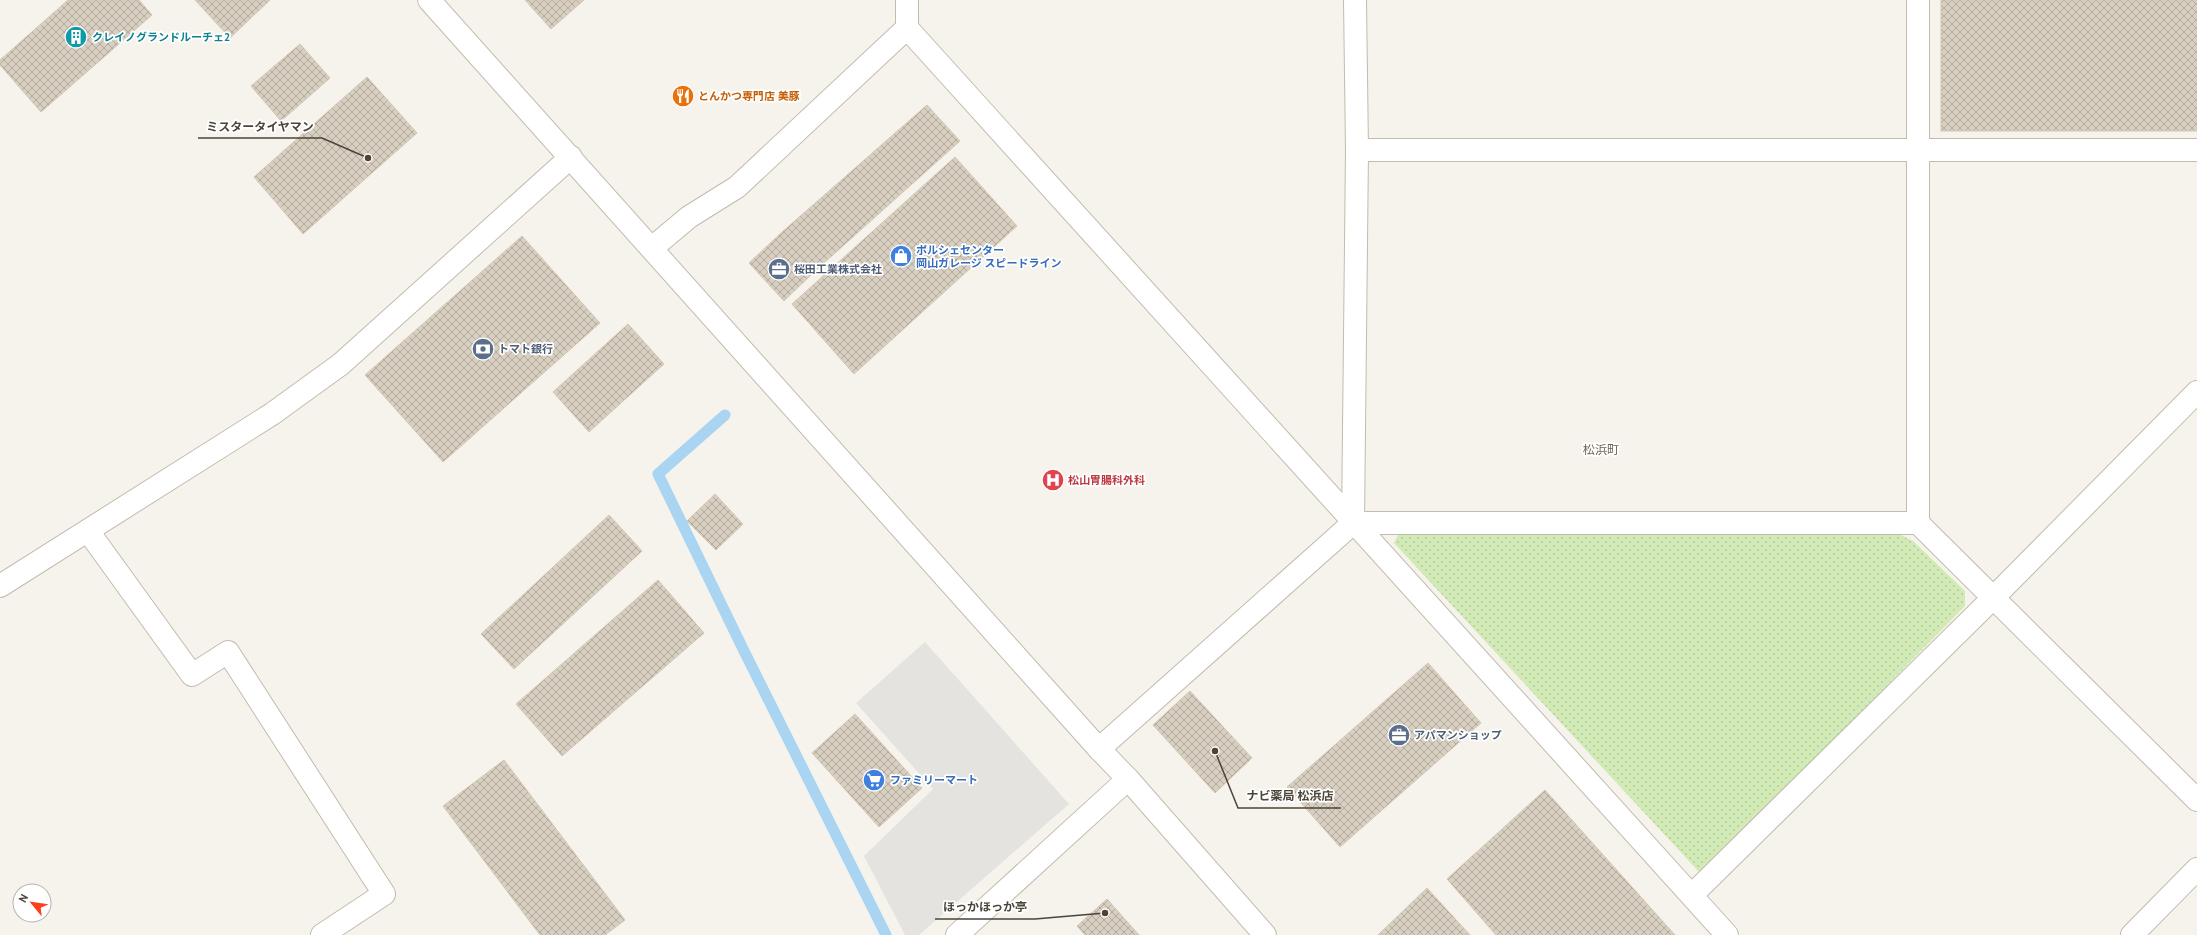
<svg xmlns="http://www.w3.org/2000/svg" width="2197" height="935" font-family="'PT Sans','Noto Sans JP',sans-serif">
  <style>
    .green { fill: url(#green-dots) }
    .parking { fill: #e5e3e0 }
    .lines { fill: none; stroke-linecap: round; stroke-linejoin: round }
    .stream { stroke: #a9d4f2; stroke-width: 11 }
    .building { fill: url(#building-cross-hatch); stroke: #d3c7b4 }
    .minor-casing { stroke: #c2bbae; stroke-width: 24 }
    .minor { stroke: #fff; stroke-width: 22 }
    .labels { text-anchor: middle; stroke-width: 3.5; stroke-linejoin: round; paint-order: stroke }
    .culture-label { font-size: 11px; font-weight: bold; fill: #0d838f; stroke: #fff; text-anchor: start }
    .food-label { font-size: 11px; font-weight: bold; fill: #c56008; stroke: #fff; text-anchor: start }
    .shop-label { font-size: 11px; font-weight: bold; fill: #366cbe; stroke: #fff; text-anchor: start }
    .service-label { font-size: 11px; font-weight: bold; fill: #4e5e75; stroke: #fff; text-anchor: start }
    .health-label { font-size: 11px; font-weight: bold; fill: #be3a42; stroke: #fff; text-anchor: start }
    .neighbourhood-label { font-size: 12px; fill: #6e6250; stroke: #fff }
    .leader { fill: none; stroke: #4b4439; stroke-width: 1.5 }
    .callout-dot { fill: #4b4439; stroke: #fff; stroke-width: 1.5 }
    .callout-label { font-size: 12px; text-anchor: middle; font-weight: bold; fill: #4b4439; stroke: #fff; stroke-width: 3.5; stroke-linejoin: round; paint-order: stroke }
  </style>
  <defs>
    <pattern id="green-dots" width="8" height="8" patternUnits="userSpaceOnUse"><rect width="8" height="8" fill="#d2eab5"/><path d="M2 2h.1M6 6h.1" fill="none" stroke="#b6ca9c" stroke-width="1.8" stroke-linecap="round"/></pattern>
    <pattern id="building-cross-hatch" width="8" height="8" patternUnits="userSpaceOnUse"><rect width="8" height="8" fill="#d8cfc1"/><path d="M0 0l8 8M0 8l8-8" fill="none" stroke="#b1aa9e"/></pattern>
  </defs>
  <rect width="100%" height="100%" fill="#f6f3ec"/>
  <!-- green -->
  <path class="green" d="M1398 535H1901L1913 541 1965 591V606L1701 874 1394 543Z"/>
  <!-- parking -->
  <path class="parking" d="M925 642 1069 804 919 935H905L864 856 933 789 856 703Z"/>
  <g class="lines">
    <!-- stream -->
    <path class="stream" d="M725 415 658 474 745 653 886 935"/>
  </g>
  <!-- building -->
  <g class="building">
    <path d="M68 0H139L152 15 41 112 0 65V60Z"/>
    <path d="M195 0H270L230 38Z"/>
    <path d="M525 0H584L551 29Z"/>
    <rect x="1941" y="0" width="256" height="131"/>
    <path d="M300 44 330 78 281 121 251 86Z"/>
    <path d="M367 77 417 133 303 234 254 177Z"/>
    <path d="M927 105 960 141 815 271 781 233Z"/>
    <path d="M955 157 1017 226 854 374 792 304Z"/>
    <path d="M781 233 815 271 784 301 749 263Z"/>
    <path d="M522 236 600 323 443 462 365 375Z"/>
    <path d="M628 324 664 364 589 432 553 392Z"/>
    <path d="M715 494 743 524 716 550 687 521Z"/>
    <path d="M609 515 642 551 514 669 481 634Z"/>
    <path d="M658 580 704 633 562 756 516 704Z"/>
    <path d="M1428 663 1481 723 1340 847 1287 787Z"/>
    <path d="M1190 691 1252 758 1215 793 1153 725Z"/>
    <path d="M855 714 922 788 879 827 812 753Z"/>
    <path d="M504 760 625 920 605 935H540L443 806Z"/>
    <path d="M1545 790 1675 935H1496L1447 879Z"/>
    <path d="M1427 888 1470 935H1378Z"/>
    <path d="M1107 899 1139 935H1085L1077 926Z"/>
  </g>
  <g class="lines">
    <!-- minor casing -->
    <g class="minor-casing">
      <g id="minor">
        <path d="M429 0 1099 749 1128 779 1265 935"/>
        <path d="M907 0V28L1727 935"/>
        <path d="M1918 0V523L2197 800"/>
        <path d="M1357 150H2197"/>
        <path d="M652 248 689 217 737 187 907 28"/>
        <path d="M1353 523 1357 150 1355 0"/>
        <path d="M88 531 192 675 228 652 384 894 322 935"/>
        <path d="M0 586 272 414 341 364 571 157"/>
        <path d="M1099 749 1353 523H1918"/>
        <path d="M1692 895 1993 598 2197 392"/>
        <path d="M957 935 1128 779"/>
        <path d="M2132 935 2197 869"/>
      </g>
    </g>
    <!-- minor -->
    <use href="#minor" class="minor"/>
  </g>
  <!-- icons -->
  <defs>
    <g id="building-disc" transform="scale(1.15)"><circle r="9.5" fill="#0f9aa8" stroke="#fff"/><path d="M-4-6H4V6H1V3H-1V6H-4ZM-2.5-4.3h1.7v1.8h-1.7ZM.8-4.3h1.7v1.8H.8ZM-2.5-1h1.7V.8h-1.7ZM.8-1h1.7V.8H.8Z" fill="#fff"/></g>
    <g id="restaurant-disc" transform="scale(1.15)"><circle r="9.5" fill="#e8710a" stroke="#fff"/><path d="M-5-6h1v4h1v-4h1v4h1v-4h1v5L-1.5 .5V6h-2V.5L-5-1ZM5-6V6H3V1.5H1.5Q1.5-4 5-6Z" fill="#fff"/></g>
    <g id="shop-disc" transform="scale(1.15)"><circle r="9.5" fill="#3f7fe0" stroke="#fff"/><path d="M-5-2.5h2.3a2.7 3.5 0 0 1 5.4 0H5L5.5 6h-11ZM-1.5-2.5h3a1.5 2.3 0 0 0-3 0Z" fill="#fff"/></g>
    <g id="office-disc" transform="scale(1.15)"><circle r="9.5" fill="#5c6f8a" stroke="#fff"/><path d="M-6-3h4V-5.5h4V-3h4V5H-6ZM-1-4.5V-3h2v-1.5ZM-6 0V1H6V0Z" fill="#fff"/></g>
    <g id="bank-disc" transform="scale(1.15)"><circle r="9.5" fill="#5c6f8a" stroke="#fff"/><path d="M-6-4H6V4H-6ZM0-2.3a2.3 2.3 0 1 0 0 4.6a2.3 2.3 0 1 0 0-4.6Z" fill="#fff"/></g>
    <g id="hospital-disc" transform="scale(1.15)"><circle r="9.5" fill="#e0444e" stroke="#fff"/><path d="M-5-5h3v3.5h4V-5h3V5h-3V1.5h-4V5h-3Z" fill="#fff"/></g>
    <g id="supermarket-disc" transform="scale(1.15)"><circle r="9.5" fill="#3f7fe0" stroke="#fff"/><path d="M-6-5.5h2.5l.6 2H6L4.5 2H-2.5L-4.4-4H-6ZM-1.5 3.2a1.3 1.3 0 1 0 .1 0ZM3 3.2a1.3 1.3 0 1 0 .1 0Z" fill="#fff"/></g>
  </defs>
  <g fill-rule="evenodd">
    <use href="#building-disc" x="76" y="37"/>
    <use href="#restaurant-disc" x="683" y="96"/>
    <use href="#shop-disc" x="901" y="256"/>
    <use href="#office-disc" x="779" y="269"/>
    <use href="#bank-disc" x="483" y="349"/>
    <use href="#hospital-disc" x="1053" y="480"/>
    <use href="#office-disc" x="1399" y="735"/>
    <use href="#supermarket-disc" x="874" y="780"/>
  </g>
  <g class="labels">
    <!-- culture labels -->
    <g class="culture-label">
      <text x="92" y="41">クレイノグランドルーチェ2</text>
    </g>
    <!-- food labels -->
    <g class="food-label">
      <text x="698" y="100">とんかつ専門店 美豚</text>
    </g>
    <!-- shop labels -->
    <g class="shop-label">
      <text x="916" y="254">ポルシェセンター<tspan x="916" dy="13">岡山ガレージ スピードライン</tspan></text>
      <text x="890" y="784">ファミリーマート</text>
    </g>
    <!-- service labels -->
    <g class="service-label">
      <text x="794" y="273">桜田工業株式会社</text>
      <text x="498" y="353">トマト銀行</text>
      <text x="1414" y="739">アパマンショップ</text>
    </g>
    <!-- health labels -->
    <g class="health-label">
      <text x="1068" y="484">松山胃腸科外科</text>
    </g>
    <!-- neighbourhood labels -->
    <g class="neighbourhood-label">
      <text x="1601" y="454">松浜町</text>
    </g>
  </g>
  <!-- callouts -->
  <path class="leader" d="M368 158L322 138H198M1215 751L1238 808H1341M1105 913L1035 919H935"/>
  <g class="callout-dot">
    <circle cx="368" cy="158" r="4"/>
    <circle cx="1215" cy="751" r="4"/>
    <circle cx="1105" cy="913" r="4"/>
  </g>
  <g class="callout-label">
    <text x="260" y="131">ミスタータイヤマン</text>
    <text x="1290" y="800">ナビ薬局 松浜店</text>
    <text x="985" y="911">ほっかほっか亭</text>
  </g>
  <!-- north arrow -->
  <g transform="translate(32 903) rotate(299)"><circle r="19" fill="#ffffff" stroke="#b7b4b0"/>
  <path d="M0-3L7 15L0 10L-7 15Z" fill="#fc3f1d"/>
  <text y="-6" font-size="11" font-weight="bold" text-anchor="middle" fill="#4b4439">N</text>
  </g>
</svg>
